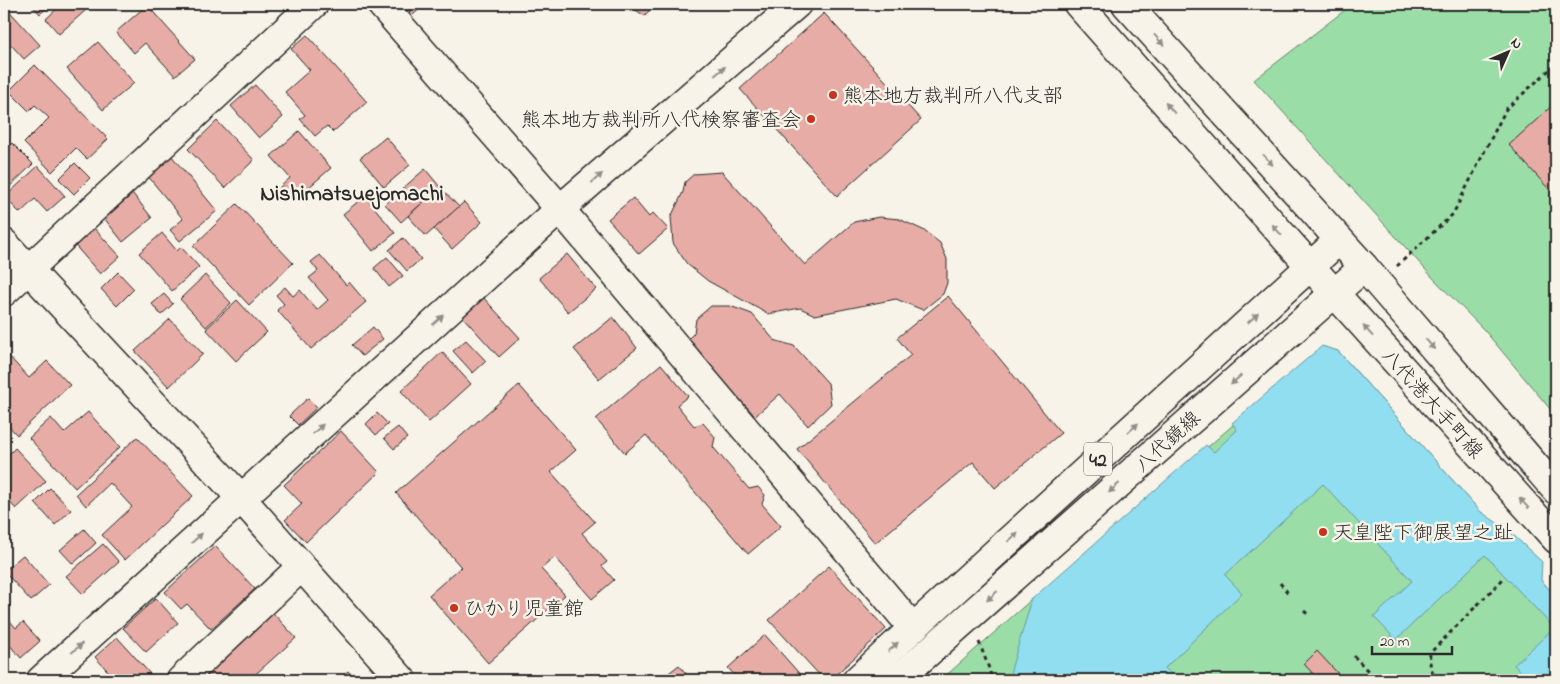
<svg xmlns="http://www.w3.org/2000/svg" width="1560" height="684" font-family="'Indie Flower','Klee One',sans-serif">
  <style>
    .green { fill: #9bdda7; stroke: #638469 }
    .water { fill: #90deef; stroke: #6896a1 }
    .building { fill: #e7aca6; stroke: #2b2b2b }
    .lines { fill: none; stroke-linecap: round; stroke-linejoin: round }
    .minor-casing { stroke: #2b2b2b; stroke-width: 31 }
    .major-casing { stroke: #2b2b2b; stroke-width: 31 }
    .path { stroke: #2b2b2b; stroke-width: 3; stroke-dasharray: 4 4; stroke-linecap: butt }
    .minor { stroke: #f7f3e8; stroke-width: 28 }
    .major { stroke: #f7f3e8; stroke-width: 28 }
    .oneway { fill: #918f8a }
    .poi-dot { fill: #c8321e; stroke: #f7f3e8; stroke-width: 2 }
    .labels { text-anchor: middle; stroke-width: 5; stroke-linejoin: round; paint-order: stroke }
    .shield { fill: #f7f3e8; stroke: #686764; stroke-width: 1 }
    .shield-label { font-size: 19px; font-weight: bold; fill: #2b2b2b }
    .poi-label { font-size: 20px; fill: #2b2b2b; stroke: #f7f3e8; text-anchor: start }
    .street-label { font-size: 20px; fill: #2b2b2b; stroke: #f7f3e8 }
    .quarter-label { font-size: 22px; font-weight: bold; fill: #2b2b2b; stroke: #f7f3e8 }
  </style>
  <rect width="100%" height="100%" fill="#f7f3e8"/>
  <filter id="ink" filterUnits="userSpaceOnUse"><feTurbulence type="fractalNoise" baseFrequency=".02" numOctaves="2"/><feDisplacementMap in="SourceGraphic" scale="10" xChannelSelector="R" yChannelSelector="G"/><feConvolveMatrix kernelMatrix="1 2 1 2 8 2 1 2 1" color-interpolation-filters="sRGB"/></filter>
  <g filter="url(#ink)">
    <!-- green -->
    <g class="green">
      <path d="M1351 4H1556V416L1485 331 1434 279 1254 80 1349 7Z"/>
      <path d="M1322 347 1338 351 1556 597V680H941L1032 599 1033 600Z"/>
    </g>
    <!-- water -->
    <path class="water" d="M1322 346 1338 351 1480 511 1509 531 1542 562 1541 580 1556 597V680H1528L1514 665 1554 628 1485 555 1396 640 1374 617 1412 581 1323 484 1225 575 1242 593 1165 668 1177 680H1008L1032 599 1206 445 1214 452 1237 430 1232 423Z"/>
    <!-- building -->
    <g class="building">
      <path d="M31 4H51L40 14Z"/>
      <path d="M62 4H81L86 10 59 34 46 19Z"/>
      <path d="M402 4H425L413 15Z"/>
      <path d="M626 4H654L645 16Z"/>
      <path d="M4 5 40 45 24 59 4 37Z"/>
      <path d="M147 5 195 59 175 76 145 43 134 53 116 32Z"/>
      <path d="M824 13 921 120 837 196 740 89Z"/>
      <path d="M307 35 367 102 333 132 327 126 315 136 300 119 305 115 285 92 310 70 291 49Z"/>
      <path d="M98 42 134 83 103 110 67 69Z"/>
      <path d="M35 65 108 139 87 159 76 148 52 172 24 143 49 118 35 105 29 111 9 91Z"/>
      <path d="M255 85 283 117 259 138 231 106Z"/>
      <path d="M1556 102V197L1509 145Z"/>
      <path d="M217 121 254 160 225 188 188 149Z"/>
      <path d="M299 131 331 168 292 202 279 188 290 178 271 156Z"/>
      <path d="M386 137 410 165 384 187 360 158Z"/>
      <path d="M12 143 33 164 4 192V151Z"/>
      <path d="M166 149 217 211 180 241 170 230 183 219 142 169Z"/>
      <path d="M75 163 90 178 74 194 59 179Z"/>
      <path d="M38 166 65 196 47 212 35 199 20 213 5 197Z"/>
      <path d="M425 169 440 187 401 222 385 204Z"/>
      <path d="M722 172 805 265 854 222 879 217 899 219 923 230 940 243 947 259V283L943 294 923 310 896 299 815 315 800 308 768 314 708 281 687 264 673 243 671 217 683 192 685 182 694 174Z"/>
      <path d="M440 187 459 207 426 236 408 216Z"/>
      <path d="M133 194 152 218 123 242 104 218Z"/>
      <path d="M365 196 395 233 373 251 343 214Z"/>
      <path d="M633 198 649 217 653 213 668 229 639 254 608 219Z"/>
      <path d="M464 202 482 222 452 249 434 229Z"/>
      <path d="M237 204 293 263 249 305 193 246Z"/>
      <path d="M91 225 120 256 100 274 72 242Z"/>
      <path d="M162 233 177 251 181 247 199 267 172 291 139 253Z"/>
      <path d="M403 238 421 259 407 271 389 250Z"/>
      <path d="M567 254 596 289 568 312 539 278Z"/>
      <path d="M320 255 346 285 349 282 366 302 311 349 277 310 284 304 276 295 285 287 293 296 300 290 317 310 328 300 309 278 318 271 311 262Z"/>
      <path d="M387 257 403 276 389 287 374 268Z"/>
      <path d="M118 272 134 289 117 306 101 289Z"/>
      <path d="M205 275 231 303 206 327 180 299Z"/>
      <path d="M164 294 173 304 161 315 152 304Z"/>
      <path d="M482 296 520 338 499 357 461 315Z"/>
      <path d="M948 296 1061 433 995 488 973 462 875 543 797 449 911 355 897 338Z"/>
      <path d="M237 300 267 332 236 361 206 329Z"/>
      <path d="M711 306H730L752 314 774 340 794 346 828 383 831 404 808 426 780 394 755 416 686 341 694 333 696 319Z"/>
      <path d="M613 317 637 348 599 379 574 349Z"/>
      <path d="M170 319 203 354 169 387 135 351Z"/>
      <path d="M373 327 383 339 362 356 352 345Z"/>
      <path d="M466 340 486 361 473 373 453 351Z"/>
      <path d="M4 351 29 378 47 361 70 385 17 435 4 421Z"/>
      <path d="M442 352 471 384 429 422 401 391Z"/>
      <path d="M661 364 688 396 677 405 694 426 703 423 715 437 713 447 749 489 758 487 765 495 762 504 781 526 748 554 646 435 625 453 596 419Z"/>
      <path d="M519 385 576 450 551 472 595 522 582 533 607 562 602 566 614 580 592 599 555 557 541 569 565 595 488 663 429 595 461 567 396 493Z"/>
      <path d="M308 398 317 407 298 425 289 416Z"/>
      <path d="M88 412 120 447 75 488 29 438 51 418 64 433Z"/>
      <path d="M377 413 388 424 376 435 366 424Z"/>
      <path d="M398 427 407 438 394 449 384 438Z"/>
      <path d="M341 431 379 472 306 542 285 520 302 504 284 485Z"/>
      <path d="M137 437 193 496 125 560 102 535 132 507 110 483 86 506 76 494Z"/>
      <path d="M15 448 46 481 16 509 4 496V459Z"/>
      <path d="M50 488 71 510 55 525 35 503Z"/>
      <path d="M84 529 96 543 73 564 60 550Z"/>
      <path d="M103 544 119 562 83 594 66 576Z"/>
      <path d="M215 546 255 589 211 629 187 604 181 609 165 592Z"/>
      <path d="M23 555 49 585 31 601 4 571Z"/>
      <path d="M829 566 886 629 830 680H824L769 620Z"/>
      <path d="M156 598 178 623 146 652 123 628Z"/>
      <path d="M273 613 296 638 249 680H211L205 674Z"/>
      <path d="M4 614 16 628 23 622 40 641 21 658 6 641 4 643Z"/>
      <path d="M765 635 805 680H739L728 668Z"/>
      <path d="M117 637 152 676 147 680H116L95 657Z"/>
      <path d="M1317 651 1344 680H1319L1304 664Z"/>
      <path d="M679 665 691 680H662L661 679Z"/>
      <path d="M348 671 357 680H338Z"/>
      <path d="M71 673 78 680H63Z"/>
      <path d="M274 674 280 680H268Z"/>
    </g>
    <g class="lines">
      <!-- minor casing -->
      <g class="minor-casing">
        <g id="minor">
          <path d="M381 4 560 209 913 628"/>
          <path d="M4 243 241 498 402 680"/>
          <path d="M4 292 314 4"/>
          <path d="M41 680 560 209 797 4"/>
          <path d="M181 680 301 567"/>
        </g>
      </g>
      <!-- major casing -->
      <g class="major-casing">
        <g id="major">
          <path d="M1078 4 1310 266 1556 539"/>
          <path d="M1126 4 1364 267 1556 490"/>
          <path d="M857 680 913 628 1339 240"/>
          <path d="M897 680 1364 267"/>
        </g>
      </g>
      <!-- path -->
      <g class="path">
        <path d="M1397 266 1453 214 1506 109 1556 64"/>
        <path d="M1280 583 1288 593"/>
        <path d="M1304 611 1310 616"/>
        <path d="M979 642 990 671 991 680"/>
        <path d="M1354 656 1368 671"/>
        <path d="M1373 676 1377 680"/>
        <path d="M1437 680C1431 671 1429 664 1430 653L1504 578"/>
      </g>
      <!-- minor -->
      <use href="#minor" class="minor"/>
      <!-- major -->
      <use href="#major" class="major"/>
    </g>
    <!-- one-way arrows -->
    <defs><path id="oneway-solid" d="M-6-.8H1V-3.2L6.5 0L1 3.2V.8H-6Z" transform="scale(1.25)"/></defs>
    <g class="oneway">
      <use href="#oneway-solid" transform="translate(1159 40) rotate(48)"/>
      <use href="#oneway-solid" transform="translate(720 71) rotate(-41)"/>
      <use href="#oneway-solid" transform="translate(1170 108) rotate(-131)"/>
      <use href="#oneway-solid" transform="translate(1268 160) rotate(48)"/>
      <use href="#oneway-solid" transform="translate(597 178) rotate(-41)"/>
      <use href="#oneway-solid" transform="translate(1277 230) rotate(-131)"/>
      <use href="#oneway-solid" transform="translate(1253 318) rotate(-42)"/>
      <use href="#oneway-solid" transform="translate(438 320) rotate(-42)"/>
      <use href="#oneway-solid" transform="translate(1368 331) rotate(-132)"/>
      <use href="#oneway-solid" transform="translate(1430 344) rotate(49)"/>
      <use href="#oneway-solid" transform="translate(1236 380) rotate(138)"/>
      <use href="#oneway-solid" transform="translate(1133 428) rotate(-42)"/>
      <use href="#oneway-solid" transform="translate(318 429) rotate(-42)"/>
      <use href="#oneway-solid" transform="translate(1114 488) rotate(138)"/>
      <use href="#oneway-solid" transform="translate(1524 503) rotate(-132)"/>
      <use href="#oneway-solid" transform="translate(1013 537) rotate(-42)"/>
      <use href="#oneway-solid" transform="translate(197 538) rotate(-42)"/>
      <use href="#oneway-solid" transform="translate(992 596) rotate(138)"/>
      <use href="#oneway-solid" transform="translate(893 647) rotate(-43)"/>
      <use href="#oneway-solid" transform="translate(77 648) rotate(-42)"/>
    </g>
  </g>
  <!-- markers -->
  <g class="poi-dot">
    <circle cx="833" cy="95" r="5"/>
    <circle cx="811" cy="119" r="5"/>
    <circle cx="1323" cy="532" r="5"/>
    <circle cx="454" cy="608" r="5"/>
  </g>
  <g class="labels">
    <!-- shield labels -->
    <rect class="shield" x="1084" y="442.5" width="28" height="33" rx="4"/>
    <g class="shield-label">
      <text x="1098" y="466">42</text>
    </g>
    <!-- poi labels -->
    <g class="poi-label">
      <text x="843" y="102">熊本地方裁判所八代支部</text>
      <text x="801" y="126" text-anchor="end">熊本地方裁判所八代検察審査会</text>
      <text x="1333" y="539">天皇陛下御展望之趾</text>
      <text x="464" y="615">ひかり児童館</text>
    </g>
    <!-- street labels -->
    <g class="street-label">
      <text transform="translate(1433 403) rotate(48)" y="7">八代港大手町線</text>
      <text transform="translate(1167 441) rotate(-42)" y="7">八代鏡線</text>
    </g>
    <!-- quarter labels -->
    <g class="quarter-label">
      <text x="352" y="200">Nishimatsuejomachi</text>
    </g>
  </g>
  <!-- margin -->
  <rect width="1560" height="684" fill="none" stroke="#f7f3e8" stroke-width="20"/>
  <rect x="10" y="10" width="1540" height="664" fill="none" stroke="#2b2b2b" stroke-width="2" filter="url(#ink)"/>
  <!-- north arrow -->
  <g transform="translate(1508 52) rotate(45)" stroke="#f7f3e8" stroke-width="4" paint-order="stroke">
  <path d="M0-4L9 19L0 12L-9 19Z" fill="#2b2b2b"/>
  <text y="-8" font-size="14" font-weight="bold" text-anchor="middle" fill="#2b2b2b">N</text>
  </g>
  <!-- scale -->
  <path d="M1372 646v8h80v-8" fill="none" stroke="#2b2b2b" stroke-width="2.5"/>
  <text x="1380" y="646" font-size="15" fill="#2b2b2b" stroke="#f7f3e8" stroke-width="4" paint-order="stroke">20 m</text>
</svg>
